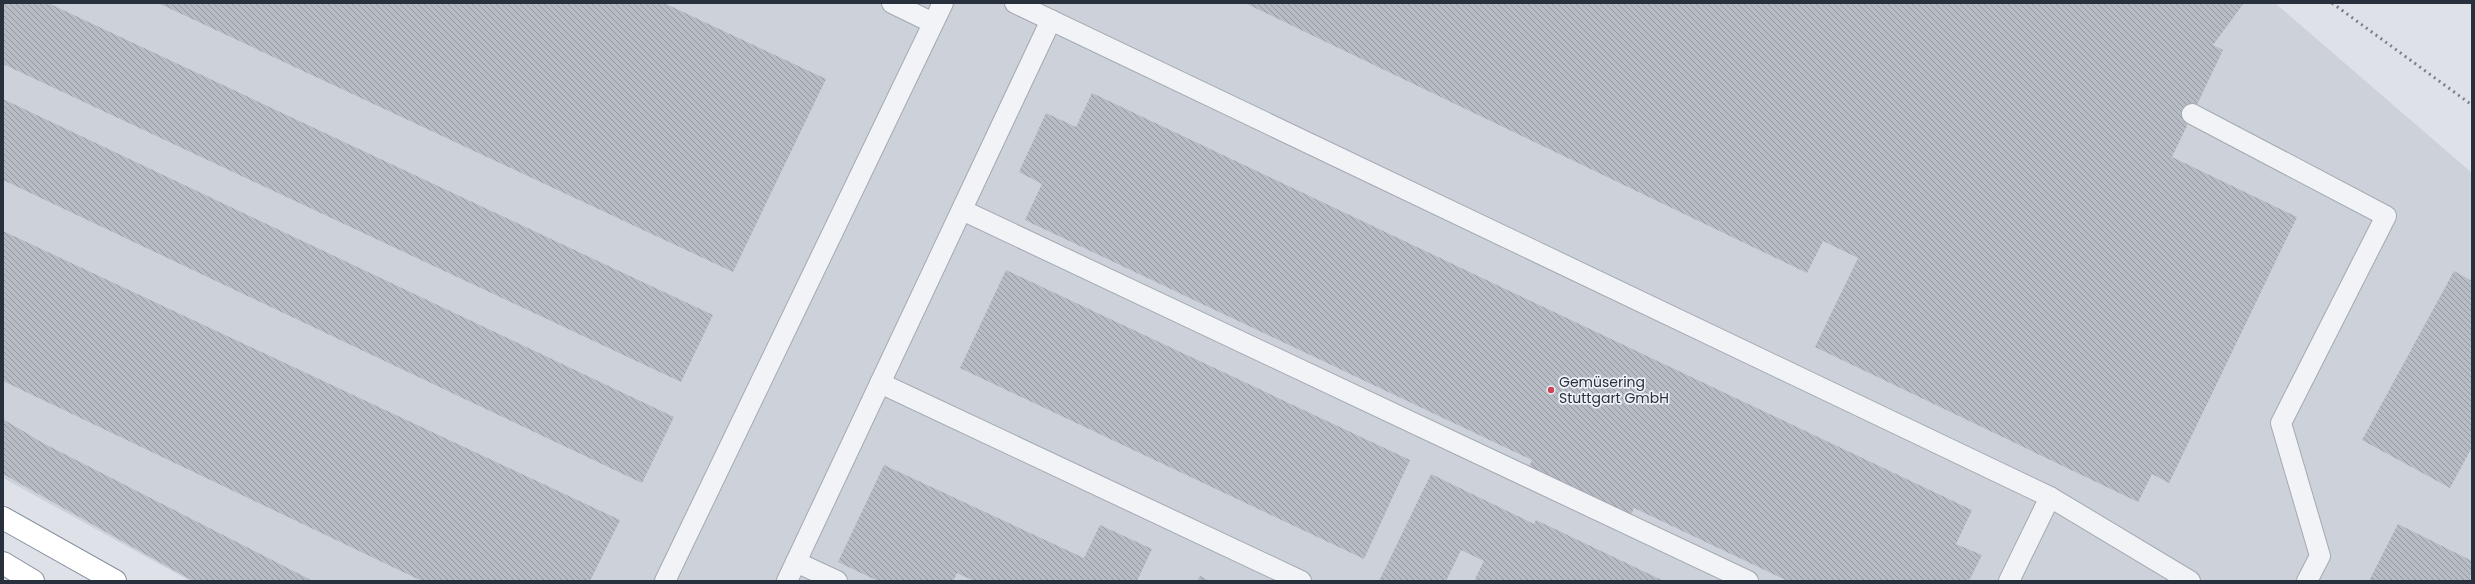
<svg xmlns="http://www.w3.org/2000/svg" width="2475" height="584" font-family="Poppins,sans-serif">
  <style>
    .built { fill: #ccd1da }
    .building { fill: url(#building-back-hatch) }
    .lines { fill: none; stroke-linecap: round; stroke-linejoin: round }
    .lane-casing { stroke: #a4a9b2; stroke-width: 22 }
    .highway-casing { stroke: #868f9e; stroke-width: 24 }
    .lane { stroke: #f1f3f6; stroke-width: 20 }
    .highway { stroke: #fff; stroke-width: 22 }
    .rail { stroke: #788191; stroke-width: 3; stroke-dasharray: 2 4; stroke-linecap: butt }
    .poi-dot { fill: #cc4459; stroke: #eef1f5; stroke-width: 1.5 }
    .labels { text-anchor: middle; stroke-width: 3.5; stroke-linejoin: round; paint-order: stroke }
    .poi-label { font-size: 14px; fill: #28303e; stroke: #eef1f5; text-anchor: start }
  </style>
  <defs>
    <pattern id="building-back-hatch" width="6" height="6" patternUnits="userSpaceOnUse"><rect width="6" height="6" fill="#b6bbc4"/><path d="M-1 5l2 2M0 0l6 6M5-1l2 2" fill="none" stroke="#9498a1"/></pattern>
  </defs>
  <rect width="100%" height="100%" fill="#dee2e8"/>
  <!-- built -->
  <path class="built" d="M3 3H2275L2472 173V581H190L3 478Z"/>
  <!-- building -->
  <g class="building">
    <path d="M3 3H48L713 315 681 382 3 64Z"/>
    <path d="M158 3H664L826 79 733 272Z"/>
    <path d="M1245 3H2244L2213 45 2223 50 2172 157 2297 217 2169 483 2152 474 2138 502 1815 347 1858 258 1823 241 1807 273Z"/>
    <path d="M1092 93 1972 510 1956 544 1982 555 1969 581H1788L1634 508 1630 517 1528 469 1532 460 1025 220 1042 184 1019 172 1046 113 1076 127Z"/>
    <path d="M3 99 674 417 642 483 3 180Z"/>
    <path d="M3 231 620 520 590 581H422L3 381Z"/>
    <path d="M1006 270 1410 460 1364 559 960 368Z"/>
    <path d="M2454 271 2472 281V447L2450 488 2362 440Z"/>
    <path d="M3 419 41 442 313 581H193L3 474Z"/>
    <path d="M884 465 1084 558 1100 525 1152 549 1137 581H974L957 573 953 581H878L838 562Z"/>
    <path d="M1431 474 1534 524 1536 520 1664 581H1474L1484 561 1461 550 1446 581H1379Z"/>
    <path d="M2398 524 2472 561 2470 581H2369Z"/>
    <path d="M1200 576 1210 581H1197Z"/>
  </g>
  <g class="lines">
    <!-- lane casing -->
    <g class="lane-casing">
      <g id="lane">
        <path d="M892 3 933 23"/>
        <path d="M1015 3 2050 497 2190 581"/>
        <path d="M2192 114 2386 216 2281 423 2320 556 2307 581"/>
        <path d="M962 210 1748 581"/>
        <path d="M880 383 1301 581"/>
        <path d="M796 562 837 581"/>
        <path d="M665 581 943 3"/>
        <path d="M787 581 1051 20"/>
        <path d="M2009 581 2050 497"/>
      </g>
    </g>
    <!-- highway casing -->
    <g class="highway-casing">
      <g id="highway">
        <path d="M3 518 115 581"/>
        <path d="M3 563 33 581"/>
      </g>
    </g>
    <!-- lane -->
    <use href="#lane" class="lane"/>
    <!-- highway -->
    <use href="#highway" class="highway"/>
    <!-- rail -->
    <path class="rail" d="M2332 3 2472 105"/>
  </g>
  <!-- markers -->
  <circle class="poi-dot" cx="1551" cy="390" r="4"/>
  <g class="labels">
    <!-- poi labels -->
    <g class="poi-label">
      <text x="1559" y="387">Gemüsering<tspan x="1559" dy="16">Stuttgart GmbH</tspan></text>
    </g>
  </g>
  <!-- border -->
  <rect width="2475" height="584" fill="none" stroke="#28303e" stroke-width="8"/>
</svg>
